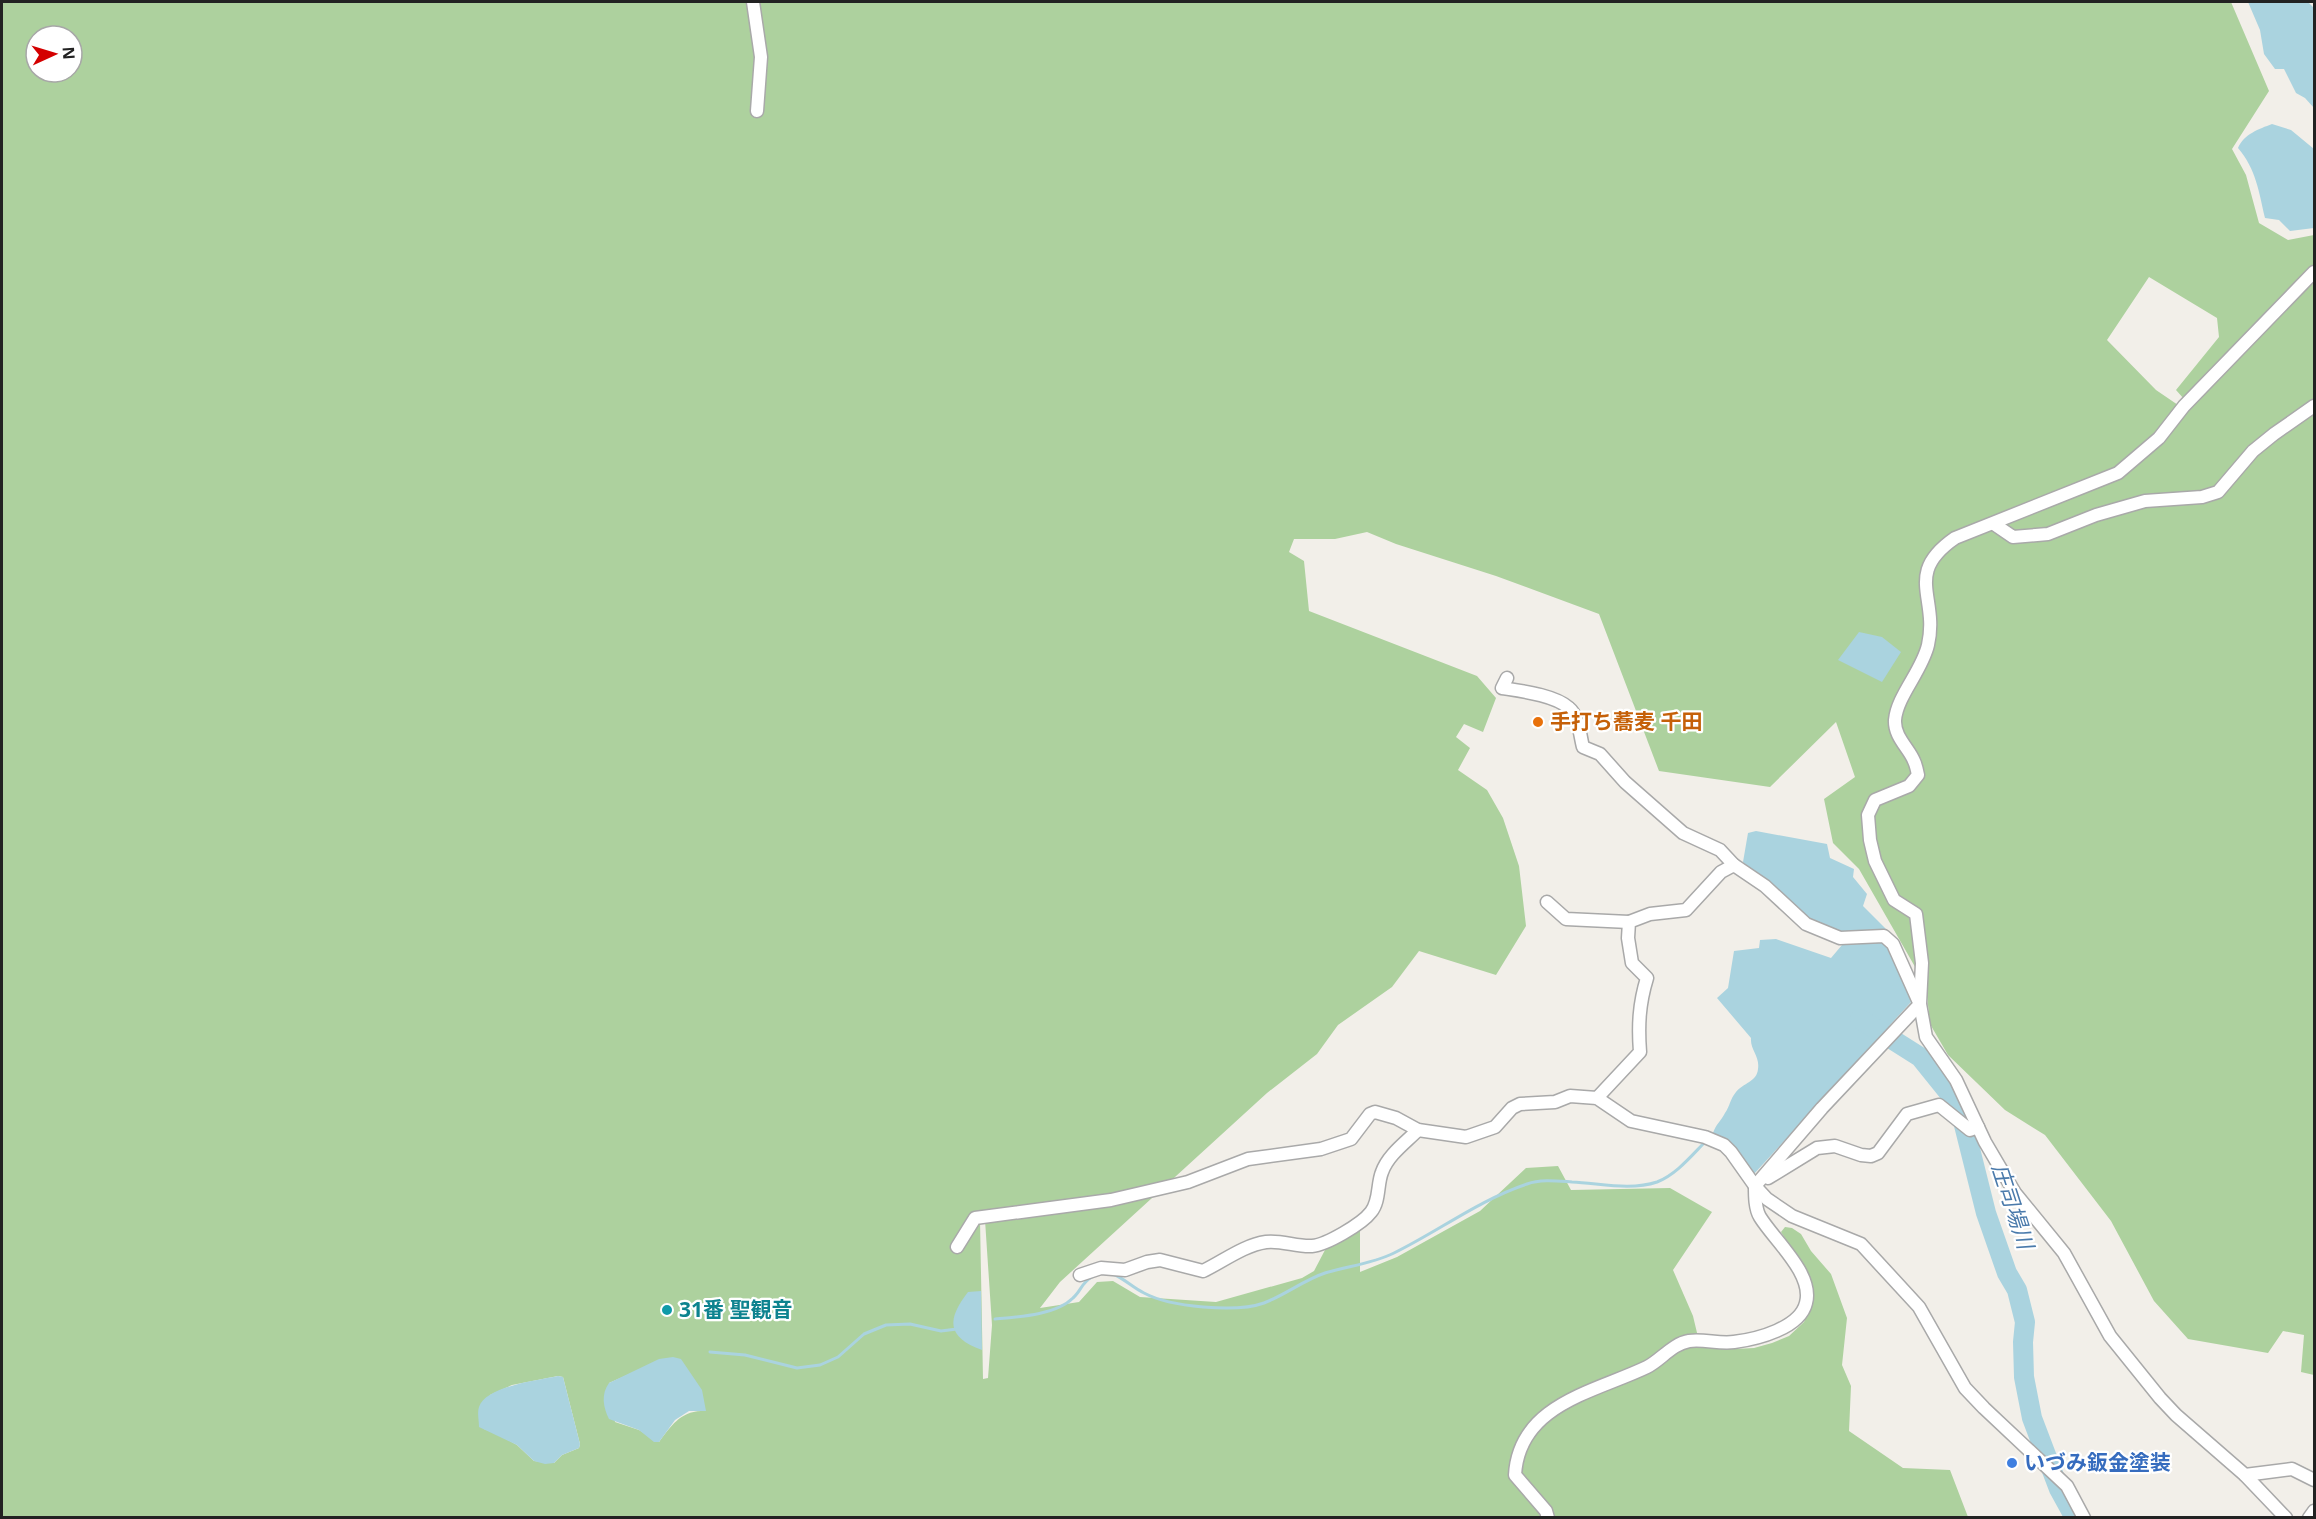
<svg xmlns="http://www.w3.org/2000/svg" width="2316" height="1519" font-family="'Open Sans','Noto Sans JP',sans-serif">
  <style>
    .forest { fill: #add19e; fill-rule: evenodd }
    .water { fill: #aad3df }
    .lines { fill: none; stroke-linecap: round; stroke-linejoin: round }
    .stream { stroke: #aad3df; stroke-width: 3 }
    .river { stroke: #aad3df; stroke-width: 20 }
    .minor-casing { stroke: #a9a9a9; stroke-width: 15 }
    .minor { stroke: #fff; stroke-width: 12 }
    .food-dot { fill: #e8710a; stroke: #fff; stroke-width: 2 }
    .culture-dot { fill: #0f9aa8; stroke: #fff; stroke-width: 2 }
    .shop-dot { fill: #3f7fe0; stroke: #fff; stroke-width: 2 }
    .labels { text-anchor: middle; stroke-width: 4.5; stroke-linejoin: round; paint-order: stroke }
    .food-label { font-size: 21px; font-weight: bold; fill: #c56008; stroke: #fff; text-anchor: start }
    .culture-label { font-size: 21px; font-weight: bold; fill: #0d838f; stroke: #fff; text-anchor: start }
    .shop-label { font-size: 21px; font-weight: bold; fill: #366cbe; stroke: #fff; text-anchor: start }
    .water-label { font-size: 22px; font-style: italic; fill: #4a7aab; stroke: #fff }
  </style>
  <rect width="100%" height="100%" fill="#f2efe9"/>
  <!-- forest -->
  <path class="forest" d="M2 2H2231L2269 91 2232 149 2246 175 2259 223 2288 240 2314 235V1375L2301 1372 2304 1335 2283 1331 2268 1353 2188 1339 2154 1301 2111 1221 2045 1135 2005 1110 1948 1055 1930 1024 1926 986 1859 869 1833 843 1824 799 1855 777 1836 722 1770 787 1659 771 1599 614 1496 576 1396 544 1367 532 1335 539H1294L1289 552 1304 561 1309 611 1477 676 1496 698 1483 732 1464 724 1456 737 1470 748 1458 770 1487 790 1503 818 1519 866 1526 926 1496 975 1419 951 1392 987 1338 1025 1317 1054 1267 1093 1060 1282 1040 1308 1079 1302 1097 1282 1113 1281 1140 1297 1216 1302 1302 1278 1314 1271 1325 1250 1360 1229V1272L1397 1257 1480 1211 1526 1168 1558 1166 1571 1190 1670 1188 1712 1212 1673 1270 1693 1316 1698 1337 1713 1347 1735 1349 1754 1348 1772 1343 1789 1336 1804 1322 1813 1302 1804 1268 1781 1232 1785 1227 1792 1228 1801 1234 1811 1251 1831 1274 1847 1318 1842 1365 1851 1386 1849 1431 1903 1468 1950 1470 1968 1517 2 1518ZM36 36H72V72H36ZM2149 277 2217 318 2219 337 2176 390 2184 399 2178 405 2156 390 2107 340ZM980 1220H985L992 1325 988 1378 983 1379ZM641 1369 701 1411C680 1412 671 1426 659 1442L639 1430 615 1422 609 1383ZM558 1376 563 1377 580 1444 579 1448 562 1455 554 1463 534 1461 517 1445 497 1434 484 1429 490 1395 512 1385Z"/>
  <!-- water -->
  <g class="water">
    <path d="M2248 2H2308L2314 8V108L2305 98 2296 93 2284 69H2275L2264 54 2260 30Z"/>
    <path d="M2272 124 2291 130 2314 149V228L2290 231 2279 220 2265 218C2259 192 2256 169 2238 148 2244 134 2259 129 2272 124Z"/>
    <path d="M1859 632 1882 637 1901 652 1882 682 1838 660Z"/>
    <path d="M1756 831 1827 844 1830 858 1854 869 1853 877 1867 894 1863 906 1889 932 1838 933 1808 918 1743 862 1748 833Z"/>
    <path d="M1776 939 1831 958 1842 945 1885 941 1894 953 1911 1002 1754 1174 1731 1143 1713 1133C1716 1124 1721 1121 1725 1113 1730 1106 1730 1099 1736 1092 1743 1083 1757 1082 1758 1069 1760 1056 1750 1050 1751 1038L1717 998 1728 988 1734 951 1759 948 1760 940Z"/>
    <path d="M981 1291 982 1350C946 1337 947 1319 968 1292Z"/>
    <path d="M673 1357 681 1359 702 1390 706 1411H689L675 1420 659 1442H654L639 1430 609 1419C603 1407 601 1394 609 1383L659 1359Z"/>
    <path d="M558 1376 563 1377 580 1444 579 1448 562 1455 554 1463 545 1464 534 1461 517 1445 479 1427C479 1420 477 1413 479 1407 486 1386 539 1380 558 1376Z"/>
  </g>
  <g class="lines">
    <!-- stream -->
    <g class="stream">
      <path d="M1113 1274C1125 1279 1133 1288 1144 1293 1170 1307 1236 1313 1264 1303 1285 1295 1304 1280 1325 1273 1348 1266 1372 1264 1394 1253 1439 1231 1479 1200 1527 1184 1541 1179 1557 1181 1572 1182 1599 1183 1630 1191 1657 1182 1677 1174 1692 1155 1706 1141"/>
      <path d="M995 1319C1018 1317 1056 1315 1073 1298 1081 1291 1082 1282 1092 1277"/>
      <path d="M710 1352 745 1355 797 1368 820 1365 838 1357 864 1334 886 1325 910 1324 941 1331 957 1329"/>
    </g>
    <!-- river -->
    <path class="river" d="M1860 1019 1920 1057 1949 1093 1962 1117 1986 1213 2007 1273 2017 1290 2025 1322 2023 1342 2024 1377 2032 1418 2059 1489 2075 1518"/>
    <!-- minor casing -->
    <g class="minor-casing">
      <g id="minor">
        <path d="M753 2 761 57 757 111"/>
        <path d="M2314 272 2184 406 2159 438 2118 473 1955 538C1903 574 1939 597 1928 645 1922 671 1897 696 1895 720 1894 737 1909 748 1914 761 1916 765 1917 770 1918 775L1909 786 1875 800 1868 815 1870 840 1875 861 1894 900 1916 914 1922 963 1920 1004 1926 1037 1956 1080 1985 1142 2015 1193 2064 1253 2110 1336 2160 1398 2176 1415 2245 1475 2292 1469 2314 1480"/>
        <path d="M1994 524 2013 537 2048 534 2096 515 2145 501 2202 497 2218 492 2253 451 2274 434 2314 406"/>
        <path d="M1507 678 1502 688C1521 691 1555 695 1569 708 1579 716 1580 736 1583 747L1600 754 1625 782 1683 833 1720 850 1734 865"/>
        <path d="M1547 902 1566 919 1629 922"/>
        <path d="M1597 1098 1640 1052C1638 1026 1639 1004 1647 978L1632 963 1628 938 1629 922 1650 914 1686 910 1721 872 1734 865 1765 886 1806 924 1840 938 1884 936 1893 944 1918 1000"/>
        <path d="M1768 1178 1817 1148 1835 1146 1861 1155 1871 1156 1878 1153 1907 1114 1939 1105 1970 1130 1978 1127"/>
        <path d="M957 1247 975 1218 1111 1200 1188 1182 1248 1159 1321 1149 1351 1139 1370 1114 1375 1112 1396 1118 1418 1130 1466 1137 1495 1127 1512 1108 1520 1104 1555 1102 1570 1096 1597 1098 1631 1121 1705 1137 1724 1145 1731 1152 1755 1186 1767 1199 1792 1216 1861 1244 1919 1307 1965 1388 1984 1408 2067 1486 2084 1518"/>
        <path d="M1080 1275 1101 1268 1125 1270 1147 1262 1160 1260 1203 1271C1222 1262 1244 1245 1266 1242 1281 1240 1297 1247 1312 1246 1326 1245 1362 1224 1371 1212 1380 1201 1377 1184 1382 1172 1388 1155 1405 1143 1418 1130"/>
        <path d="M2245 1475 2286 1518"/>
        <path d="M1548 1518 1546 1511 1515 1475C1519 1404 1595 1392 1647 1367 1661 1360 1672 1344 1689 1341 1704 1339 1719 1344 1734 1342 1758 1339 1800 1328 1806 1303 1814 1274 1774 1240 1760 1217 1755 1209 1755 1196 1755 1186L1822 1108 1920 1004"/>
        <path d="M2309 1518 2314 1511"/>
      </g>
    </g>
    <!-- minor -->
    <use href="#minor" class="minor"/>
  </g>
  <!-- markers -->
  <circle class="food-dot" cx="1538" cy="722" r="6"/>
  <circle class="culture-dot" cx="667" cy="1310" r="6"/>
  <circle class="shop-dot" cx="2012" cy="1463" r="6"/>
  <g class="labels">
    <!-- food labels -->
    <g class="food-label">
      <text x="1550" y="729">手打ち蕎麦 千田</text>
    </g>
    <!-- culture labels -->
    <g class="culture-label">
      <text x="679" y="1317">31番 聖観音</text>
    </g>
    <!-- shop labels -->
    <g class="shop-label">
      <text x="2024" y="1470">いづみ鈑金塗装</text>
    </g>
    <!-- water labels -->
    <g class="water-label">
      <text transform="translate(2013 1206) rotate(72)" y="8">庄司場川</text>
    </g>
  </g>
  <!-- border -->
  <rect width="2316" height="1519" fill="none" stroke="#222222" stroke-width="6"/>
  <!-- north arrow -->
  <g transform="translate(54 54) rotate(86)"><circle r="28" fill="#ffffff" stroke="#a7a7a7" stroke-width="1.5"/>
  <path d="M0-4.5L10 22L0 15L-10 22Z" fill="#d40000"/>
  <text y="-9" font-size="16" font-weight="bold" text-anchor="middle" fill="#222222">N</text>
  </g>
</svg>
